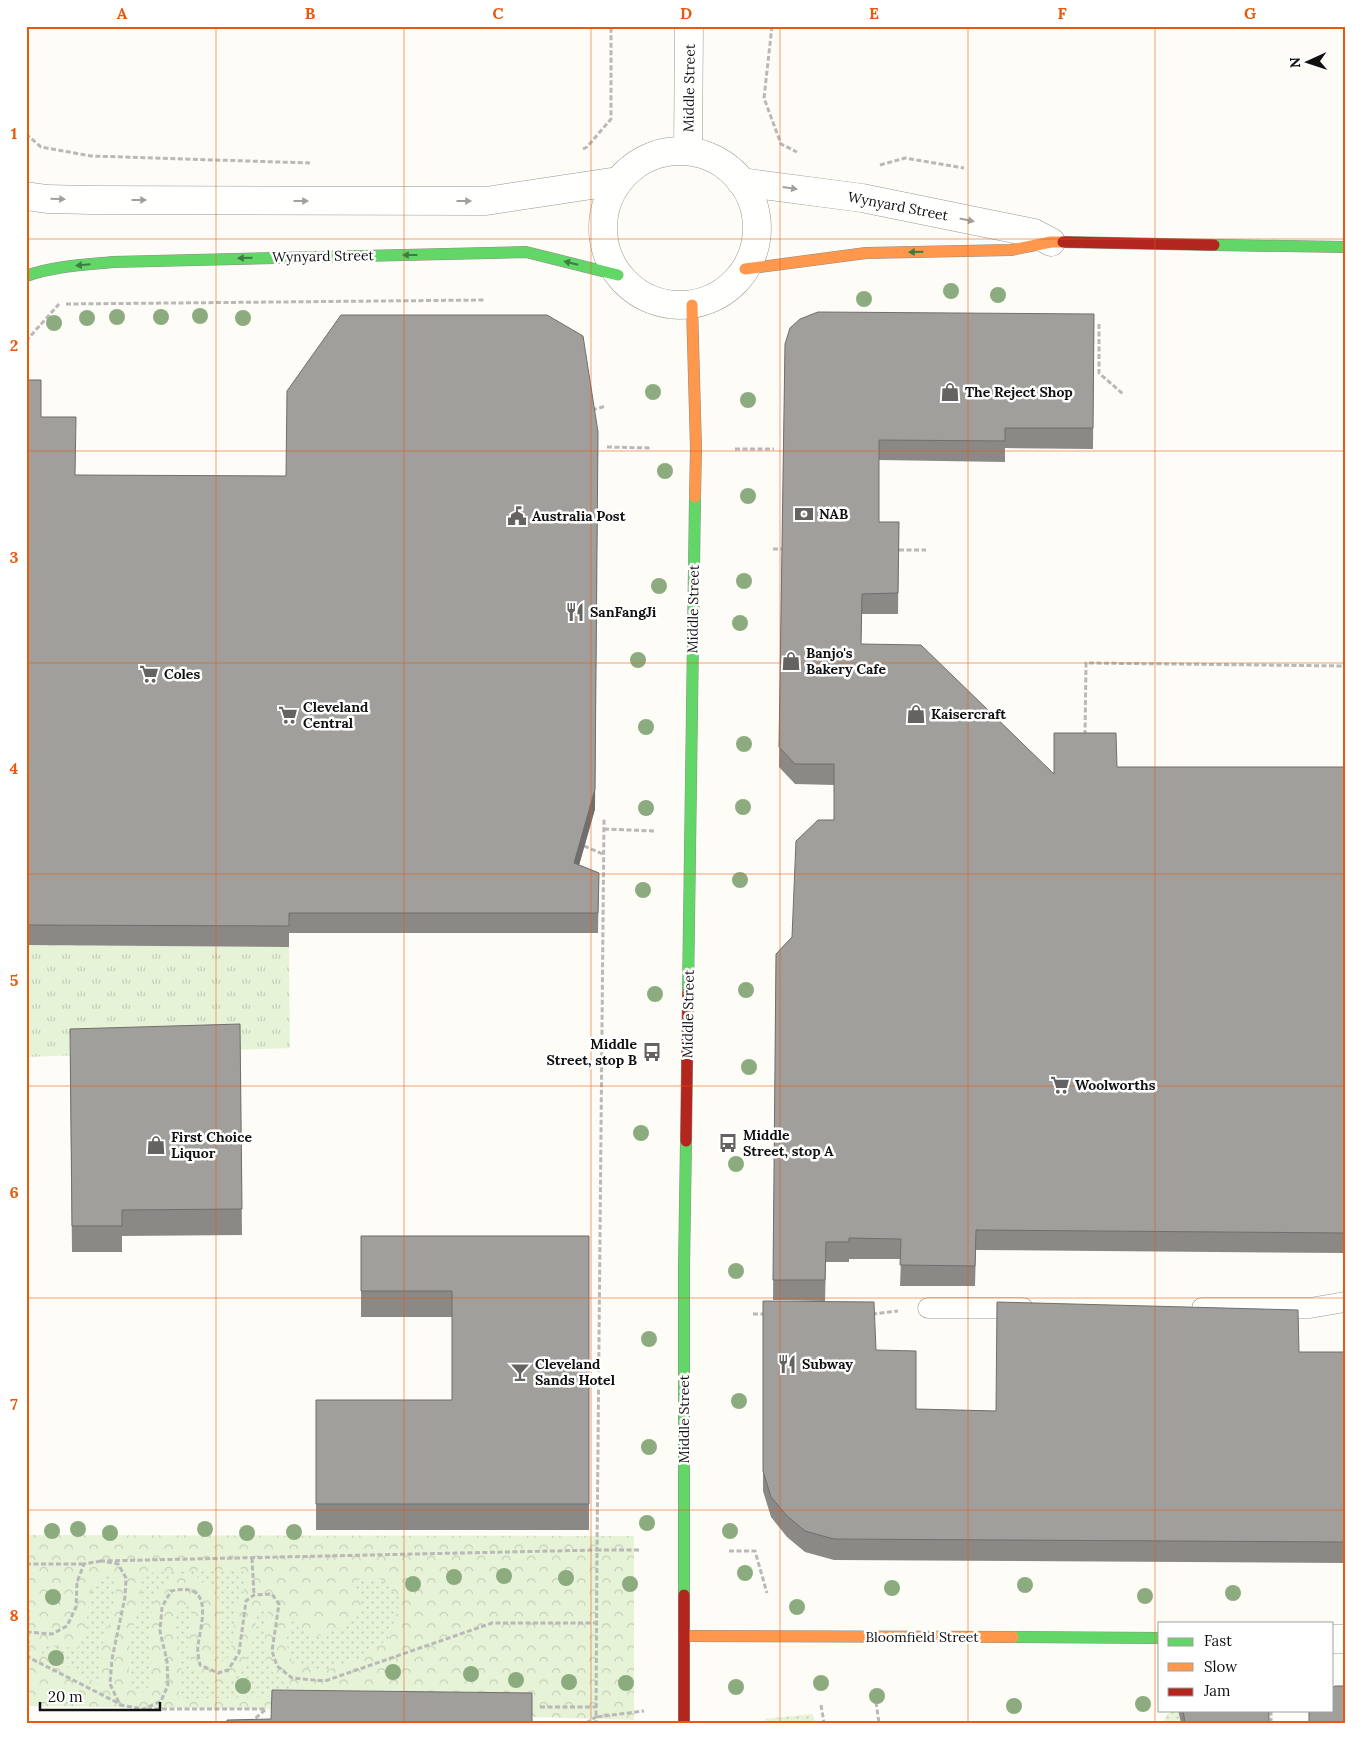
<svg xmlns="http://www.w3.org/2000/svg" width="1371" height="1749" font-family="Lora,serif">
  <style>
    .grass { fill: url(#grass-tufts) }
    .park { fill: url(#park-crowns) }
    .garden { fill: url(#garden-dots) }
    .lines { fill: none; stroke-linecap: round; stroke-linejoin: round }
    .lane-casing { stroke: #979795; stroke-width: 21 }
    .street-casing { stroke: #979795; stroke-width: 29 }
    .fast-casing { stroke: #8e8d8b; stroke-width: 12 }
    .slow-casing { stroke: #8e8d8b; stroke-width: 12 }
    .jam-casing { stroke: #8e8d8b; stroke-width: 12 }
    .path { stroke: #b9b9b8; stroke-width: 3; stroke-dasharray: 5 2.5; stroke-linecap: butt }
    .lane { stroke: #fffffe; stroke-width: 20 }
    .street { stroke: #fffffe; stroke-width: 28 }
    .fast { stroke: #63d668; stroke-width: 11 }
    .slow { stroke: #ff974d; stroke-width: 11 }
    .jam { stroke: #b3261e; stroke-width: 11 }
    .tree { fill: #8cac80 }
    .wall { fill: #8a8986 }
    .shaded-wall { fill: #716f6d }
    .building { fill: #a19f9c; stroke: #716f6d }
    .oneway { fill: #a0a09f }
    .oneway2 { fill: #3e7d41 }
    .grid { fill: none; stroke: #e8590c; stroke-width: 1; stroke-opacity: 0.55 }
    .labels { text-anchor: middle; stroke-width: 5; stroke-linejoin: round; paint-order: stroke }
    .street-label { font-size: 14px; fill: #111; stroke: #fff }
    .poi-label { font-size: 14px; font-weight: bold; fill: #111; stroke: #fff; text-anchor: start }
    .neatline { fill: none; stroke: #e8590c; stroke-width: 2 }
    .grid-label { font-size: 16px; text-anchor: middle; font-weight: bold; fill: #e8590c }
  </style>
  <defs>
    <pattern id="grass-tufts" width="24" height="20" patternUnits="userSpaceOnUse" patternTransform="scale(1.25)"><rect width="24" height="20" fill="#e7f3d7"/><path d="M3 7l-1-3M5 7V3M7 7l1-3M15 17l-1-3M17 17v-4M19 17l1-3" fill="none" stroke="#c5cfb8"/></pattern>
    <pattern id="park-crowns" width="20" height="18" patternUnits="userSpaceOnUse" patternTransform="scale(1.25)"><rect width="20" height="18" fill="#e7f3d7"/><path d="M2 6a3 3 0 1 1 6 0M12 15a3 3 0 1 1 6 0" fill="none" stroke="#c5cfb8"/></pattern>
    <pattern id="garden-dots" width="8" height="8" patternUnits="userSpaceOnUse" patternTransform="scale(1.25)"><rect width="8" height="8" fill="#e7f3d7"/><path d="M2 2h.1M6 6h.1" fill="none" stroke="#c5cfb8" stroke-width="1.8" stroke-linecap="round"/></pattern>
  </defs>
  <rect width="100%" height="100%" fill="#fdfcf7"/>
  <!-- grass -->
  <path class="grass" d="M26 945 289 947 290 1048 26 1057Z"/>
  <!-- park -->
  <path class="park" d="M26 1535 634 1536V1720L266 1709 26 1706Z"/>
  <!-- garden -->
  <g class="garden">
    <path d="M243 1569 244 1592 236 1604 233 1640 229 1657 220 1661 214 1657 212 1650 221 1612 215 1589 194 1575 171 1576 156 1592 149 1625 153 1678 145 1693 133 1689 128 1666 131 1634 141 1600 142 1573Z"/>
    <path d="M112 1573 116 1590 110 1621 99 1654 98 1665 102 1686 42 1653 43 1646 79 1648 85 1632 90 1595 100 1575Z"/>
    <path d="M381 1579 400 1599 391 1636 364 1658 321 1672 293 1665 286 1642 293 1617 299 1629 320 1636 351 1622 362 1607 354 1580Z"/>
    <path d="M181 1603 193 1609 187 1650 195 1673 208 1683 230 1682 243 1669 253 1641 257 1614 263 1606 268 1611C266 1625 261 1654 268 1666 275 1679 297 1689 309 1696L178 1699 182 1673 174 1619Z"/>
    <path d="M1175 1710H1178L1181 1723H1163L1167 1714Z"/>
    <path d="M812 1714 816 1723H765V1719Z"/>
  </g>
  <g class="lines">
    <!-- lane casing -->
    <g class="lane-casing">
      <g id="lane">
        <path d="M928 1308H1023"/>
        <path d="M1202 1308H1310L1345 1302"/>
      </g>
    </g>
    <!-- street casing -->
    <g class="street-casing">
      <g id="street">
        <path d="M688 151 689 26"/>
        <circle cx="680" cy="228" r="77"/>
        <path d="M741 182 862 198 1034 233 1051 242"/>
        <path d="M26 196 47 199 90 200 486 201 618 181"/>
        <path d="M1332 1639H1345"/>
      </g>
    </g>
    <!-- fast casing -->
    <g class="fast-casing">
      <g id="fast">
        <path d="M1214 245 1345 247"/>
        <path d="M26 276C54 266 84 265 113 262L526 252 618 275"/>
        <path d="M688 993 695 497"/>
        <path d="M684 1595V1268L686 1141"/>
        <path d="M1013 1637 1160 1638"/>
      </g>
    </g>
    <!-- slow casing -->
    <g class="slow-casing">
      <g id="slow">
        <path d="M745 269 866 253 1011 250 1051 242H1063"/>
        <path d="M692 305 696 449 695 497"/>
        <path d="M684 1636 1013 1637"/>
      </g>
    </g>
    <!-- jam casing -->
    <g class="jam-casing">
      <g id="jam">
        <path d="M1063 242 1214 245"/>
        <path d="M686 1141 688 993"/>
        <path d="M684 1595V1723"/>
      </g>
    </g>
    <!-- path -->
    <g class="path">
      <path d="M772 26 764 98 781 144 797 152"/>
      <path d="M26 134 41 147 91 156 310 163"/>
      <path d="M583 149 587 147 611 119V26"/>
      <path d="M880 165 905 158 964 168"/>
      <path d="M66 304 485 300"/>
      <path d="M1099 324V373L1123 394"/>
      <path d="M26 341 59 304"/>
      <path d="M592 410 606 406"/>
      <path d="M607 447 651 448"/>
      <path d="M735 449H774"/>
      <path d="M773 549H782"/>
      <path d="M899 550H926"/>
      <path d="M1085 735 1086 663 1345 666"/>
      <path d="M604 829 655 831"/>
      <path d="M584 846 603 854"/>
      <path d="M753 1314H765"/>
      <path d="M872 1314 898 1311"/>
      <path d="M639 1550H597L596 1717 644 1711"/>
      <path d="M729 1551H755L767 1593"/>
      <path d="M252 1558 254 1595"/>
      <path d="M100 1561 597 1550 604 818"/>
      <path d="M107 1562 118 1564 126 1578 125 1597 112 1659 110 1684 120 1705 144 1709 161 1701 168 1685 167 1661 160 1631 162 1607 171 1591C214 1581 202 1620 198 1645 197 1652 199 1659 200 1665L218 1673 228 1670 239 1653 246 1601 254 1595 272 1594 279 1604 272 1651 277 1666 292 1678 325 1681 492 1623H597"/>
      <path d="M26 1564H84"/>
      <path d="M26 1610H28V1632L52 1634 67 1626 76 1607 77 1582 84 1564 101 1561"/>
      <path d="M28 1632V1657L120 1704"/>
      <path d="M876 1702 879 1723"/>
      <path d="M821 1705 824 1723"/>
      <path d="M540 1707H596"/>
      <path d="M147 1709H266"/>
      <path d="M250 1723 266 1709"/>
      <path d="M586 1723 596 1717V1723"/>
      <path d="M1271 1723V1710"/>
    </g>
    <!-- lane -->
    <use href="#lane" class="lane"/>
    <!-- street -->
    <use href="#street" class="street"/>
    <!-- fast -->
    <use href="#fast" class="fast"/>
    <!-- slow -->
    <use href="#slow" class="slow"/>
    <!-- jam -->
    <use href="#jam" class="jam"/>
  </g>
  <!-- trees -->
  <g class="tree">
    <circle cx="951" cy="291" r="8"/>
    <circle cx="998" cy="295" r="8"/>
    <circle cx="864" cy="299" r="8"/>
    <circle cx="200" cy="316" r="8"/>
    <circle cx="117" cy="317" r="8"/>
    <circle cx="161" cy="317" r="8"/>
    <circle cx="87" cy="318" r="8"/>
    <circle cx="243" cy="318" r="8"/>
    <circle cx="54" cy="323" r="8"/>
    <circle cx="653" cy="392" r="8"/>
    <circle cx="748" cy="400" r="8"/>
    <circle cx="665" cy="471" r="8"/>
    <circle cx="748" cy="496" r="8"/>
    <circle cx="744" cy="581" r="8"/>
    <circle cx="659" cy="586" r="8"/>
    <circle cx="740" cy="623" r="8"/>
    <circle cx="638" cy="660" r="8"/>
    <circle cx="646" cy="727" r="8"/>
    <circle cx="744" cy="744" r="8"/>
    <circle cx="743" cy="807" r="8"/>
    <circle cx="646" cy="808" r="8"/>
    <circle cx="740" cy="880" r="8"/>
    <circle cx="643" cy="890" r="8"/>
    <circle cx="746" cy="990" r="8"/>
    <circle cx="655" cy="994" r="8"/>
    <circle cx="749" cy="1067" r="8"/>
    <circle cx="641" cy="1133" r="8"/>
    <circle cx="736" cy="1164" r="8"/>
    <circle cx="736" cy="1271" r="8"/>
    <circle cx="649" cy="1339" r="8"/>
    <circle cx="739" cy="1401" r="8"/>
    <circle cx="649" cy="1447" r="8"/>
    <circle cx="647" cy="1523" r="8"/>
    <circle cx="78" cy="1529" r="8"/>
    <circle cx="205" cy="1529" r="8"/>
    <circle cx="52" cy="1531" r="8"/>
    <circle cx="730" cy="1531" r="8"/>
    <circle cx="294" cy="1532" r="8"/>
    <circle cx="110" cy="1533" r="8"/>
    <circle cx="247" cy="1533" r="8"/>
    <circle cx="745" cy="1573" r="8"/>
    <circle cx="504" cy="1576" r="8"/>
    <circle cx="454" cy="1577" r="8"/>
    <circle cx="566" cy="1578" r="8"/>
    <circle cx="413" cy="1584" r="8"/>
    <circle cx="630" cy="1584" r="8"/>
    <circle cx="1025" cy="1585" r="8"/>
    <circle cx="892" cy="1588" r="8"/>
    <circle cx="1233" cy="1593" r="8"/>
    <circle cx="1145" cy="1596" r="8"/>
    <circle cx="53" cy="1597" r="8"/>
    <circle cx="797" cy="1607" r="8"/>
    <circle cx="56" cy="1658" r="8"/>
    <circle cx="393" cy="1672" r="8"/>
    <circle cx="471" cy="1674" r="8"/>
    <circle cx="516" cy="1680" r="8"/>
    <circle cx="569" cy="1682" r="8"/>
    <circle cx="626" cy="1683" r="8"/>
    <circle cx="821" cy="1683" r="8"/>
    <circle cx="243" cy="1686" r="8"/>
    <circle cx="736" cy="1687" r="8"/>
    <circle cx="877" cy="1696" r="8"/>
    <circle cx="1143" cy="1704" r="8"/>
    <circle cx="1014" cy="1706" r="8"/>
  </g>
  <!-- wall -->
  <g class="wall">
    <path d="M1094 314 1093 449 1005 448V462L879 460V522H899L898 614H862L861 644 1054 774 1117 767H1345V1253L976 1250 975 1286H900L901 1259H849V1262H826L825 1301 773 1300 776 954 792 937 834 820V785L795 784 779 767 785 344Z"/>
    <path d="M26 380 41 417 75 475 595 809 579 865 599 873 598 933H289V947L26 945Z"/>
    <path d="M240 1024 242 1235 122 1236V1252H72L70 1055Z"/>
    <path d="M361 1236H589V1530H316V1400H452V1317H361Z"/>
    <path d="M763 1301 876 1350 916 1409 996 1411 1299 1352H1345V1563L834 1560 805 1552 787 1537 771 1517 763 1491Z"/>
    <path d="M1178 1710H1269V1723H1181Z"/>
  </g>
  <!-- shaded-wall -->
  <path class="shaded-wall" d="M598 432 595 809 574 883V863Z"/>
  <!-- building -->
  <g class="building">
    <path d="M818 312 1094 314 1093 428H1005V441L879 440V522H899L898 593 862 594 861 644 921 645 1054 774V733H1116L1117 767H1345V1233L976 1230 975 1266 900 1265 901 1239 849 1238V1242H826L825 1280H773L776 954 792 937 796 841 818 820H834V764H795L779 747 785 344 790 328 800 319Z"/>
    <path d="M341 315H547L583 336 598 432 595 789 574 863 599 873 598 913H289V926L26 925V380H41V417H76L75 475 286 476 287 391Z"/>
    <path d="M240 1024 242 1209 122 1210V1226H72L70 1029Z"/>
    <path d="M361 1236H589V1504H316V1400H452V1291H361Z"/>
    <path d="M763 1301 874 1302 876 1350 916 1351V1409L996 1411 997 1302 1298 1310 1299 1352H1345V1542L834 1539 805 1531 787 1516 771 1497 763 1471Z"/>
    <path d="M1335 1686H1345V1723H1309V1710H1332V1688Z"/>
    <path d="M272 1690 532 1693V1723H227V1720L271 1719Z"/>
    <path d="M1183 1710H1269V1723H1185Z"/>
  </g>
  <!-- one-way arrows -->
  <defs><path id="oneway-solid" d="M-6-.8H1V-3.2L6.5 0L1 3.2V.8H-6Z" transform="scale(1.25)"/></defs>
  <g class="oneway">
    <use href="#oneway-solid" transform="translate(790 188) rotate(8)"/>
    <use href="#oneway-solid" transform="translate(58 199) rotate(2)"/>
    <use href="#oneway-solid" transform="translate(139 200)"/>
    <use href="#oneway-solid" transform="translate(301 201)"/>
    <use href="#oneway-solid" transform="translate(464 201)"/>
    <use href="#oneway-solid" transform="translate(967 220) rotate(12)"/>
  </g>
  <g class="oneway2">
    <use href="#oneway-solid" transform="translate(916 252) rotate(179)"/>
    <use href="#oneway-solid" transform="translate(410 255) rotate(180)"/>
    <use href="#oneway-solid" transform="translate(245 258) rotate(178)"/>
    <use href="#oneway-solid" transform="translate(571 263) rotate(-166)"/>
    <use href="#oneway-solid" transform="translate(83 265) rotate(175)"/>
  </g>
  <!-- grid -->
  <path class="grid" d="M216 26V1723M404 26V1723M591 26V1723M780 26V1723M968 26V1723M1155 26V1723M26 239H1345M26 451H1345M26 663H1345M26 874H1345M26 1086H1345M26 1298H1345M26 1510H1345"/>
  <!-- icons -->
  <defs>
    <g id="shop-bare" transform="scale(1.5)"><path d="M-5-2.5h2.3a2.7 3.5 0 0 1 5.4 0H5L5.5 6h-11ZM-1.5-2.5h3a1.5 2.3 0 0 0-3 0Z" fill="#646362" stroke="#fff" stroke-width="2.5" paint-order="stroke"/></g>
    <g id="bank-bare" transform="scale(1.5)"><path d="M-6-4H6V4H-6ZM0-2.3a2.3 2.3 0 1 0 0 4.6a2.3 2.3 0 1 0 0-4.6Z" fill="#646362" stroke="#fff" stroke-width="2.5" paint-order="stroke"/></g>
    <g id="civic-bare" transform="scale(1.5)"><path d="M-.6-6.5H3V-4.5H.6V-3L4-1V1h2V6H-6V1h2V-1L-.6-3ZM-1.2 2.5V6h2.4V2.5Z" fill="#646362" stroke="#fff" stroke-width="2.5" paint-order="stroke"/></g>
    <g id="restaurant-bare" transform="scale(1.5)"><path d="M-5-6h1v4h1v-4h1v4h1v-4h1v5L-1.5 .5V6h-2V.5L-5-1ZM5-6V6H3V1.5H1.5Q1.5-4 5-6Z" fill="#646362" stroke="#fff" stroke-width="2.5" paint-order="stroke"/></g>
    <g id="supermarket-bare" transform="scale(1.5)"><path d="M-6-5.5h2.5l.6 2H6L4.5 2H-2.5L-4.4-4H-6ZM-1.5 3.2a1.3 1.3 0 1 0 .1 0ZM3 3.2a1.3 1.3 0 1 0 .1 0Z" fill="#646362" stroke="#fff" stroke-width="2.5" paint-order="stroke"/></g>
    <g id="bus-bare" transform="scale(1.5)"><path d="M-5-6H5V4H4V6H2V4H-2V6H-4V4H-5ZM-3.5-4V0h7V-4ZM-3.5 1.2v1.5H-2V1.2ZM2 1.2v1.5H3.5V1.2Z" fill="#646362" stroke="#fff" stroke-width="2.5" paint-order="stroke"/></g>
    <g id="bar-bare" transform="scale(1.5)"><path d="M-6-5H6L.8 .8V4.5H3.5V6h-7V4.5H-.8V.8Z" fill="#646362" stroke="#fff" stroke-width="2.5" paint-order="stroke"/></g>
  </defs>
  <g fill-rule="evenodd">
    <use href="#shop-bare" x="950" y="392"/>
    <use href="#bank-bare" x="804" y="514"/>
    <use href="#civic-bare" x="517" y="516"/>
    <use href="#restaurant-bare" x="575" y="612"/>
    <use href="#shop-bare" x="791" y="661"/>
    <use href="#supermarket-bare" x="149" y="674"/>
    <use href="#shop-bare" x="916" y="714"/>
    <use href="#supermarket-bare" x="288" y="715"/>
    <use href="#bus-bare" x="652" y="1052"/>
    <use href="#supermarket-bare" x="1060" y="1085"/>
    <use href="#bus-bare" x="728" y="1143"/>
    <use href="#shop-bare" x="156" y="1145"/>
    <use href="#restaurant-bare" x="787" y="1364"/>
    <use href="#bar-bare" x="520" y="1372"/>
  </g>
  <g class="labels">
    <!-- street labels -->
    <g class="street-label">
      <text transform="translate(689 88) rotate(-89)" y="5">Middle Street</text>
      <text transform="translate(898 206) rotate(11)" y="5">Wynyard Street</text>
      <text transform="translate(323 256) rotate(-1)" y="5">Wynyard Street</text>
      <text transform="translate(693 609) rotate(-89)" y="5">Middle Street</text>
      <text transform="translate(688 1014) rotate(-89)" y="5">Middle Street</text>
      <text transform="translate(684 1419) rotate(-90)" y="5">Middle Street</text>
      <text x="922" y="1642">Bloomfield Street</text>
    </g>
    <!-- poi labels -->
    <g class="poi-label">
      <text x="965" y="397">The Reject Shop</text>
      <text x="819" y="519">NAB</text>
      <text x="532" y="521">Australia Post</text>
      <text x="590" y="617">SanFangJi</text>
      <text x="806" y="658">Banjo's<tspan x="806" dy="16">Bakery Cafe</tspan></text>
      <text x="164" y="679">Coles</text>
      <text x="303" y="712">Cleveland<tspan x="303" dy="16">Central</tspan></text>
      <text x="931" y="719">Kaisercraft</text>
      <text x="637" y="1049" text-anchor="end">Middle<tspan x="637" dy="16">Street, stop B</tspan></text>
      <text x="1075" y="1090">Woolworths</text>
      <text x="743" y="1140">Middle<tspan x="743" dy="16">Street, stop A</tspan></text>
      <text x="171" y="1142">First Choice<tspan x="171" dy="16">Liquor</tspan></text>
      <text x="535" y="1369">Cleveland<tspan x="535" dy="16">Sands Hotel</tspan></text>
      <text x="802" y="1369">Subway</text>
    </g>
  </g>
  <!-- border -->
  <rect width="1371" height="1749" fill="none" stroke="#ffffff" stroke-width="55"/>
  <!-- legend -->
  <rect x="1158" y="1622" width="175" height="90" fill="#ffffff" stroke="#a0a0a0"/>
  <rect x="1168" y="1638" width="25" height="8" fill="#63d668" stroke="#a0a0a0"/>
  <text x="1204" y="1646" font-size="15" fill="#111111">Fast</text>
  <rect x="1168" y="1663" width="25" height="8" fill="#ff974d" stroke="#a0a0a0"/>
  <text x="1204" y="1672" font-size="15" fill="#111111">Slow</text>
  <rect x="1168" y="1688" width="25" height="8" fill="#b3261e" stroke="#a0a0a0"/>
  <text x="1204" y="1696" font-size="15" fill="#111111">Jam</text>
  <!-- north arrow -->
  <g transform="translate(1308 62) rotate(267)" stroke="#ffffff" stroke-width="4" paint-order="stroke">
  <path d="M0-4L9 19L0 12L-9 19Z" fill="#111111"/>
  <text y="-8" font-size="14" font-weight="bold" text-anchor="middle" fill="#111111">N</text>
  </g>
  <!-- scale -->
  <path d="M40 1702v8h120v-8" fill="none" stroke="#111111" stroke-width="2.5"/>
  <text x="48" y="1702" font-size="15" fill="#111111" stroke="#ffffff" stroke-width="4" paint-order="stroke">20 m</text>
  <rect x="28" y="28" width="1316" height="1694" class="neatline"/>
  <g class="grid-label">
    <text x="122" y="19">A</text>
    <text x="310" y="19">B</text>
    <text x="498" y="19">C</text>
    <text x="686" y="19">D</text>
    <text x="874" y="19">E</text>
    <text x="1062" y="19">F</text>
    <text x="1250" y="19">G</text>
    <text x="14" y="139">1</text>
    <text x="14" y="351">2</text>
    <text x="14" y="563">3</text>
    <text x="14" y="774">4</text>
    <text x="14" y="986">5</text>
    <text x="14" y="1198">6</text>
    <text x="14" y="1410">7</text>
    <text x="14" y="1621">8</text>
  </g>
</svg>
